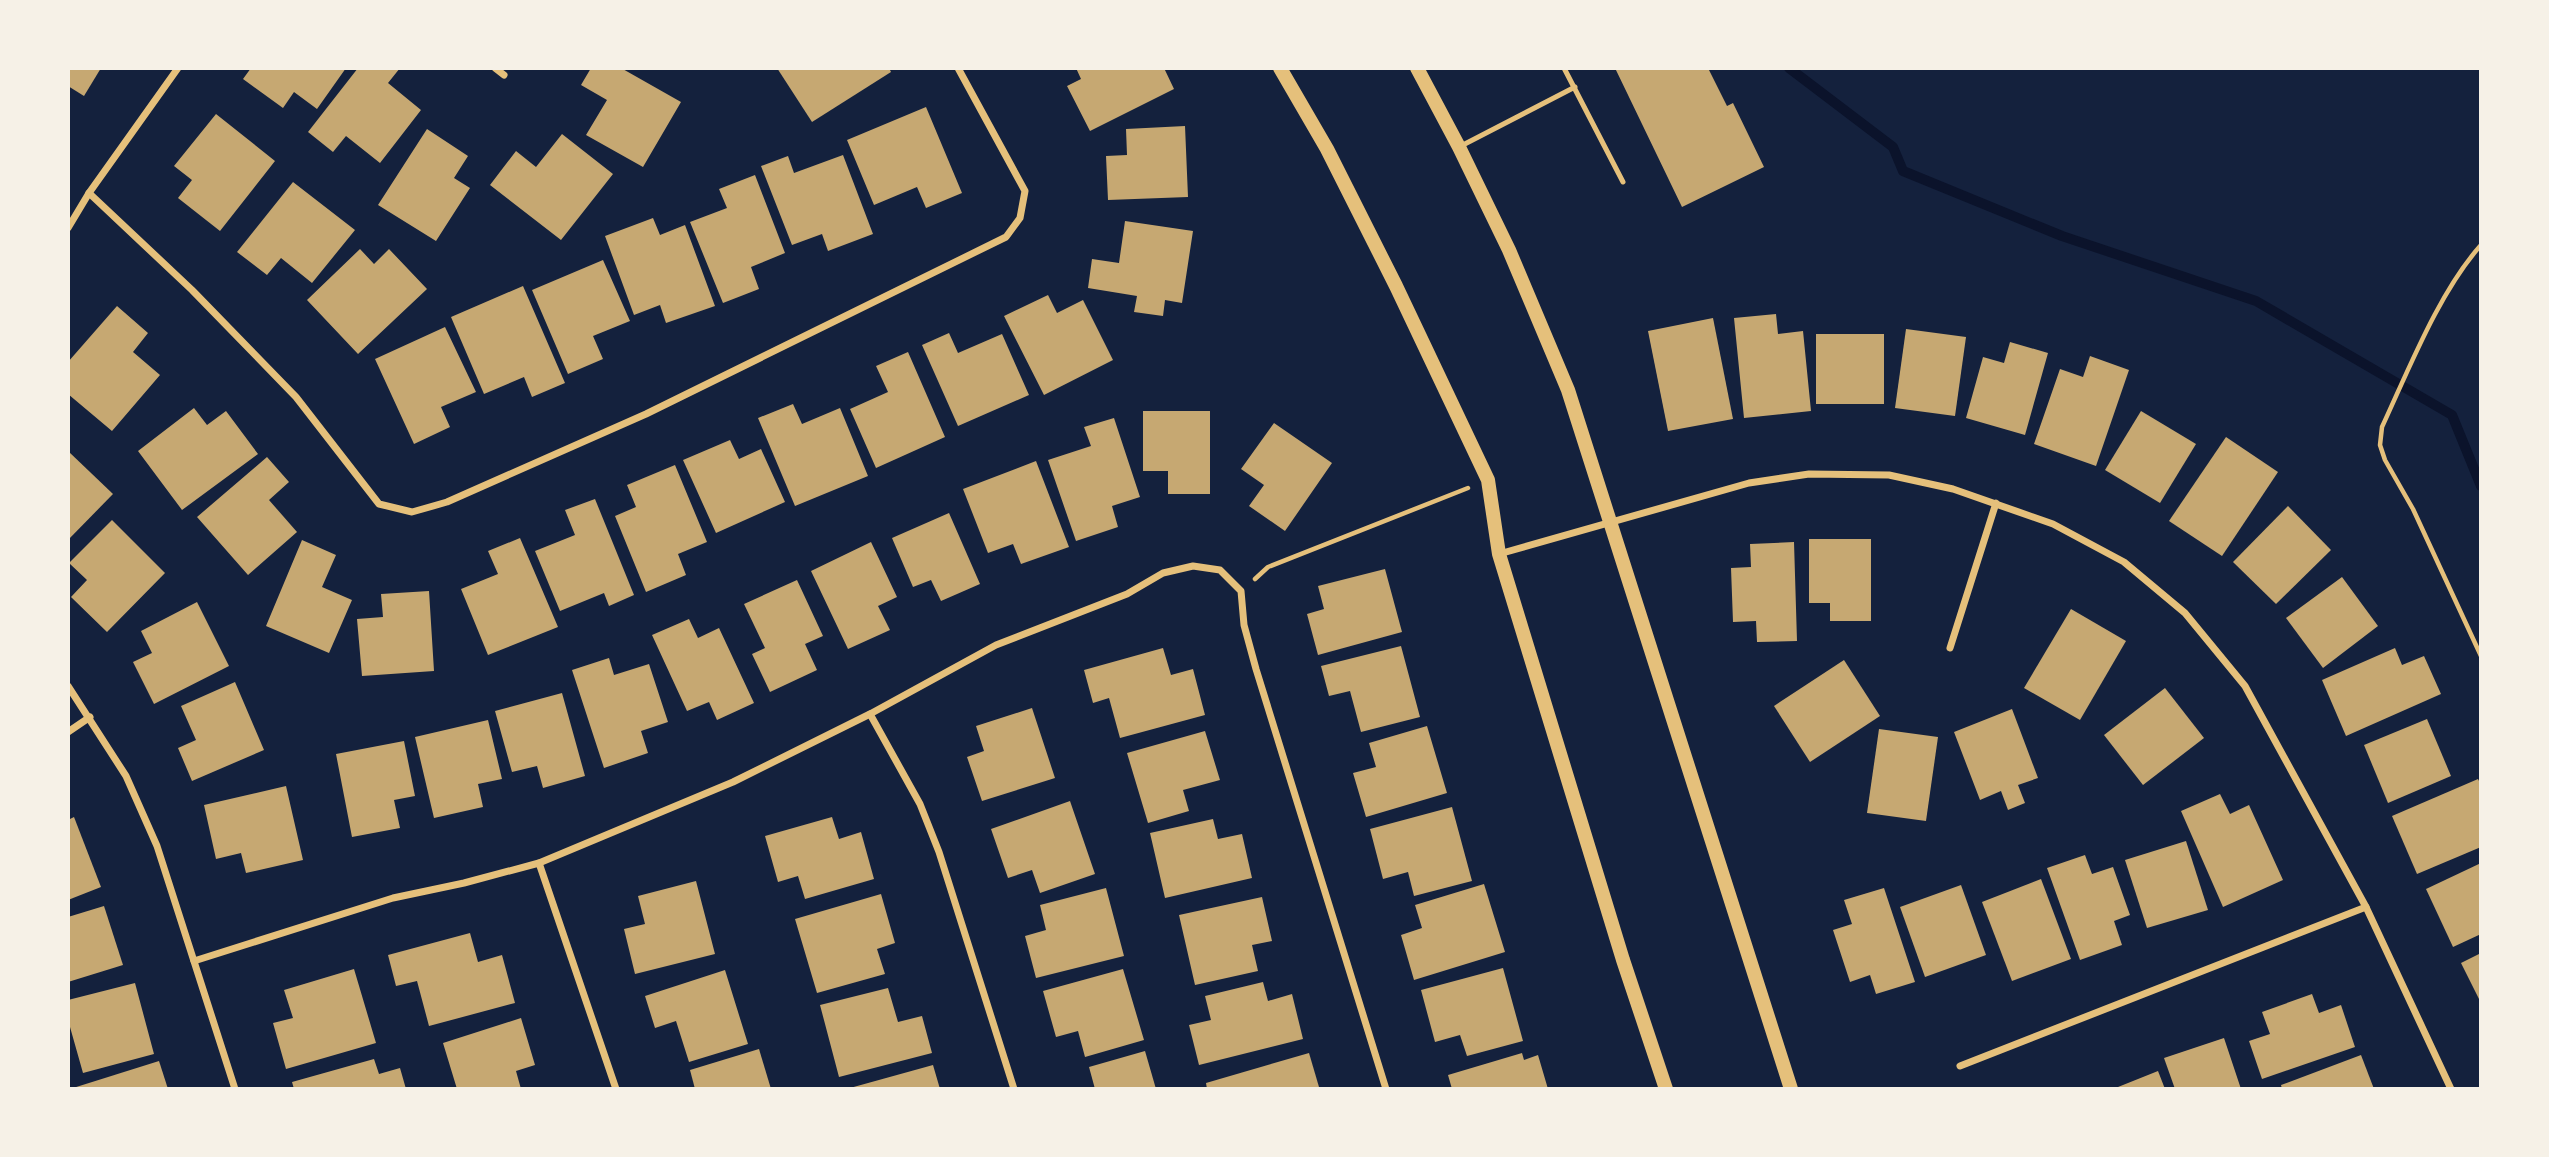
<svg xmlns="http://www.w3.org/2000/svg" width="2549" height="1157" font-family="'PT Sans Narrow',sans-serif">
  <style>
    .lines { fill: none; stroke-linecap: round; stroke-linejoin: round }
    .stream { stroke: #0b132b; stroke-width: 10 }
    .building { fill: #c6a872 }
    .path { stroke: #e5c07b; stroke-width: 4.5 }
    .service { stroke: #e5c07b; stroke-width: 5 }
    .minor { stroke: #e5c07b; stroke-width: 7 }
    .secondary { stroke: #e5c07b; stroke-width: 14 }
  </style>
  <rect width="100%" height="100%" fill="#14213d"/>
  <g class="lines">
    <!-- stream -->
    <path class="stream" d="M1789 68 1893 147 1903 171 2062 236 2256 301 2452 415 2481 486"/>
  </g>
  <!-- building -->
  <g class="building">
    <path d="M68 68H101L84 96 68 86Z"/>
    <path d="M251 68H346L317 109 294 92 283 108 243 79Z"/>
    <path d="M358 68H400L388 83 421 110 380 163 346 136 333 152 308 132Z"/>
    <path d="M591 68H621L681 102 643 167 586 135 607 100 581 85Z"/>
    <path d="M777 68H889L891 72 812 122Z"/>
    <path d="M1076 68H1164L1174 89 1090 131 1067 86 1081 79Z"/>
    <path d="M1615 68H1708L1727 106 1733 103 1764 167 1682 207Z"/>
    <path d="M926 107 962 193 926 208 917 187 874 205 847 140Z"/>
    <path d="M216 114 275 161 220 231 178 198 192 180 174 166Z"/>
    <path d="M1185 126 1188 197 1108 200 1106 156 1127 155 1126 129Z"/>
    <path d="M427 129 468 156 454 178 470 188 436 241 378 205Z"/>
    <path d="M562 134 613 174 561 240 490 185 516 151 536 167Z"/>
    <path d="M843 155 873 234 828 251 822 234 792 245 761 166 788 156 794 173Z"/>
    <path d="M755 175 785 253 751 267 759 289 723 303 690 222 727 208 719 189Z"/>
    <path d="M293 182 355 230 312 283 281 258 267 275 237 252Z"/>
    <path d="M653 218 660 235 685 225 715 306 666 323 660 305 634 315 605 236Z"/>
    <path d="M1125 221 1193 231 1182 303 1165 300 1163 316 1134 312 1137 296 1088 288 1092 259 1119 263Z"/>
    <path d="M360 249 374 264 389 249 427 289 358 354 307 300Z"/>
    <path d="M603 260 630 321 593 336 603 359 568 374 532 290Z"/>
    <path d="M523 286 565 383 532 397 524 377 484 394 451 317Z"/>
    <path d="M1048 295 1057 313 1083 300 1113 360 1044 395 1004 316Z"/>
    <path d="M117 306 148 333 133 352 160 375 112 431 68 394V362Z"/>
    <path d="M1776 314 1778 334 1803 331 1811 411 1744 418 1734 318Z"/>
    <path d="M1713 318 1733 419 1668 431 1648 331Z"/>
    <path d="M445 327 476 392 441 407 450 427 414 444 375 359Z"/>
    <path d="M1906 329 1966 337 1955 416 1895 408Z"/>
    <path d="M949 333 958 353 1002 334 1029 395 958 426 922 345Z"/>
    <rect x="1816" y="334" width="68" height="70"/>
    <path d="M2010 342 2048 353 2025 435 1966 418 1983 357 2004 363Z"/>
    <path d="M908 352 945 437 876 468 850 409 888 392 876 366Z"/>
    <path d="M2090 356 2129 370 2096 466 2034 444 2060 369 2083 377Z"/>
    <path d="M793 404 802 424 840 408 868 476 795 506 758 418Z"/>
    <path d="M194 408 207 425 226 411 258 454 182 510 138 451Z"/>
    <path d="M1143 411H1210V494H1168V471H1143Z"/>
    <path d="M2141 411 2196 444 2160 503 2105 470Z"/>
    <path d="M1114 418 1140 497 1112 506 1118 527 1076 541 1048 460 1091 446 1084 427Z"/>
    <path d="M1274 423 1332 463 1285 531 1249 506 1264 485 1241 469Z"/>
    <path d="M2226 437 2278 472 2222 556 2169 521Z"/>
    <path d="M730 440 739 459 761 449 785 502 716 533 683 460Z"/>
    <path d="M68 451 113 494 68 540Z"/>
    <path d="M267 457 289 482 269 500 297 532 248 575 197 517Z"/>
    <path d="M1036 461 1069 547 1021 564 1013 544 988 553 963 489Z"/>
    <path d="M675 465 707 542 678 554 686 575 646 592 615 516 636 507 627 485Z"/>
    <path d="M595 499 634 595 609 606 604 593 560 611 535 551 575 535 565 510Z"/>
    <path d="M2288 506 2331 550 2276 604 2233 562Z"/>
    <path d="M949 513 980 584 941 601 931 580 913 587 892 538Z"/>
    <path d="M112 520 165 573 107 632 71 597 87 580 69 563Z"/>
    <path d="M520 538 558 627 488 655 461 589 498 574 488 551Z"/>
    <path d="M1809 539H1871V621H1830V603H1809Z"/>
    <path d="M302 540 336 555 322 587 352 600 329 653 266 626Z"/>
    <path d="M871 542 897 597 878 606 890 630 848 649 811 571Z"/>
    <path d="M1794 542 1797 641 1757 642 1756 621 1733 622 1731 568 1751 567 1750 544Z"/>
    <path d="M1385 569 1402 632 1318 655 1307 614 1324 609 1318 586Z"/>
    <path d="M2342 577 2378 626 2323 668 2286 618Z"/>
    <path d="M797 580 823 636 805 644 817 670 770 692 752 654 765 648 744 604Z"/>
    <path d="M429 591 434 671 362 676 357 619 383 617 381 594Z"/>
    <path d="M197 602 229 666 154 704 133 662 152 653 141 631Z"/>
    <path d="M2071 609 2126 641 2080 720 2024 688Z"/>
    <path d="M689 619 698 638 719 628 754 703 717 720 709 702 687 711 652 635Z"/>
    <path d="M1401 646 1420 717 1361 732 1350 691 1329 696 1321 666Z"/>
    <path d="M1163 648 1171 675 1193 669 1205 715 1120 738 1109 698 1093 703 1084 670Z"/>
    <path d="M2395 648 2402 665 2424 656 2441 694 2346 736 2322 680Z"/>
    <path d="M609 658 614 675 649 664 668 722 641 731 648 753 604 768 572 670Z"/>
    <path d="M1844 660 1880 716 1810 762 1774 706Z"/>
    <path d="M235 682 264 750 192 781 178 748 196 740 181 706Z"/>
    <path d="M2165 688 2204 738 2143 785 2104 735Z"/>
    <path d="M562 693 585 776 543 788 537 766 512 772 495 711Z"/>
    <path d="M1032 708 1055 778 982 801 967 757 984 751 976 726Z"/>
    <path d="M2012 709 2038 778 2018 785 2025 803 2008 810 2001 791 1980 800 1954 732Z"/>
    <path d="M2427 719 2451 776 2388 803 2364 745Z"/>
    <path d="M488 720 502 779 478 784 483 807 434 818 415 737Z"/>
    <path d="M1427 726 1447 793 1366 817 1353 773 1376 767 1369 743Z"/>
    <path d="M1879 729 1938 737 1926 821 1867 813Z"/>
    <path d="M1205 731 1220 780 1183 790 1189 811 1148 823 1127 753Z"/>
    <path d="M404 741 415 796 394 800 400 828 352 837 336 754Z"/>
    <path d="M2478 779 2481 785V847L2417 874 2392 816Z"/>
    <path d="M286 786 303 860 246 873 241 853 216 859 204 805Z"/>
    <path d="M2220 794 2230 814 2249 805 2283 880 2223 907 2181 811Z"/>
    <path d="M1070 801 1095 874 1040 893 1032 870 1008 878 991 829Z"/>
    <path d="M1452 807 1472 881 1414 896 1408 872 1383 879 1370 829Z"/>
    <path d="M74 817 101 887 68 900V820Z"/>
    <path d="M832 817 839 839 861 832 874 879 805 899 798 876 778 882 765 836Z"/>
    <path d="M1213 819 1218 839 1242 834 1252 878 1165 898 1150 833Z"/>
    <path d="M2186 841 2208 910 2147 928 2125 860Z"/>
    <path d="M2085 855 2092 874 2113 867 2130 915 2114 921 2122 945 2080 960 2047 868Z"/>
    <path d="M2481 863V934L2453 947 2426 889Z"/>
    <path d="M2041 879 2071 959 2012 981 1982 902Z"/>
    <path d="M696 881 715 954 635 974 624 929 645 924 638 896Z"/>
    <path d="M1484 884 1505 952 1414 980 1401 935 1422 928 1415 905Z"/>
    <path d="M1961 885 1986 955 1925 977 1900 907Z"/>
    <path d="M1106 888 1124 956 1036 978 1025 936 1046 930 1040 905Z"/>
    <path d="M1884 888 1915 982 1876 994 1870 975 1850 982 1833 930 1852 924 1844 900Z"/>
    <path d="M881 894 895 943 877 949 885 974 817 993 795 919Z"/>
    <path d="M1262 897 1272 941 1252 945 1258 971 1195 985 1179 915Z"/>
    <path d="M104 906 123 965 68 982V917Z"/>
    <path d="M470 933 478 962 502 955 515 1003 429 1026 417 981 396 986 388 955Z"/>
    <path d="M2481 953V1003L2461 963Z"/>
    <path d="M1503 968 1523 1041 1467 1056 1460 1035 1435 1042 1421 990Z"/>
    <path d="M354 969 376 1043 286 1069 273 1023 293 1018 284 990Z"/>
    <path d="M1123 969 1144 1040 1085 1057 1078 1031 1056 1037 1043 991Z"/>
    <path d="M725 970 748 1044 689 1062 676 1021 655 1028 645 996Z"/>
    <path d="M1263 982 1268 1001 1292 994 1303 1039 1199 1065 1189 1025 1211 1020 1205 996Z"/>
    <path d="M135 983 154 1054 83 1073 70 1027 68 1028V1000Z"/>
    <path d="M888 988 898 1022 922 1016 932 1053 839 1077 820 1005Z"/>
    <path d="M2312 994 2319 1013 2341 1005 2355 1047 2262 1079 2249 1041 2270 1034 2262 1012Z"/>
    <path d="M521 1018 535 1065 516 1071 521 1089H457L443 1043Z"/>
    <path d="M2224 1038 2241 1089H2175L2164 1058Z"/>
    <path d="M759 1049 771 1089H695L690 1070Z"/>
    <path d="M1145 1051 1156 1089H1095L1089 1067Z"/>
    <path d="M1309 1053 1319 1087 1207 1089 1206 1083Z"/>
    <path d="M1522 1053 1524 1060 1538 1055 1548 1089H1452L1448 1075Z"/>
    <path d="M2361 1055 2374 1089H2282L2281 1085Z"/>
    <path d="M374 1059 379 1074 400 1068 406 1089H294L292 1082Z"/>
    <path d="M159 1061 168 1089H73V1088Z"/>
    <path d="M933 1065 940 1089H850V1088Z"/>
    <path d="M2158 1071 2165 1089H2113Z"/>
  </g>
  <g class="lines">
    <!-- path -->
    <g class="path">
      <path d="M2481 245C2439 292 2409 369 2382 427L2380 445 2385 460 2413 509 2481 656"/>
      <path d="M1255 579 1268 567 1468 488"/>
    </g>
    <!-- service -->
    <g class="service">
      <path d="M1564 68 1623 182"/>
      <path d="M1459 147 1575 87"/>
    </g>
    <!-- minor -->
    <g class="minor">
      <path d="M495 68 504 75"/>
      <path d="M89 193 192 290 296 397 379 504 412 512 447 502 646 414 1006 237 1020 218 1025 191 958 68"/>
      <path d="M68 228 89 193 178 68"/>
      <path d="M1499 554 1749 483 1809 474 1889 475 1953 489 2053 524 2124 562 2185 613 2245 686 2366 907 2451 1089"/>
      <path d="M1950 648 1996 503"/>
      <path d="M68 686 126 776 157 846 235 1089"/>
      <path d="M870 714 920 804 939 852 1014 1089"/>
      <path d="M68 732 90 717"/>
      <path d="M539 863 616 1089"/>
      <path d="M194 961 393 898 464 883 539 863 733 782 870 714 996 645 1127 594 1163 573 1193 566 1220 570 1241 591 1244 625 1256 669 1386 1089"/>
      <path d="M1960 1066 2366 907"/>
    </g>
    <!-- secondary -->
    <g class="secondary">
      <path d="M1280 68 1327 149 1396 286 1488 480 1499 554 1623 960 1666 1089"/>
      <path d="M1417 68 1459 147 1509 250 1568 390 1791 1089"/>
    </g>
  </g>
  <!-- border -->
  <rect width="2549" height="1157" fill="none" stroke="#f6f1e7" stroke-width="140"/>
</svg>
